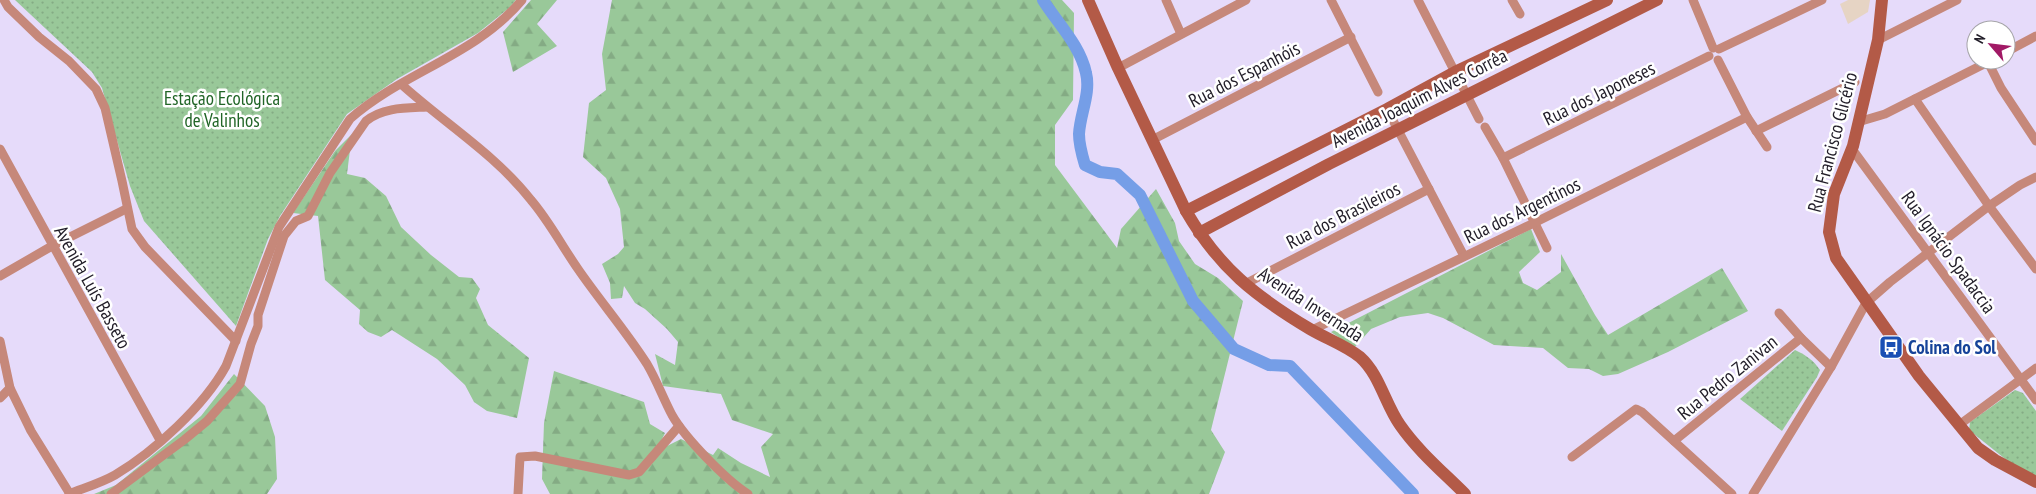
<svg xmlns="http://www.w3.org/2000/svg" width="2036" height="494" font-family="'PT Sans Narrow',sans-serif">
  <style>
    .education { fill: #e6d4c4 }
    .forest { fill: url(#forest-firs) }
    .park { fill: url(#park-dots) }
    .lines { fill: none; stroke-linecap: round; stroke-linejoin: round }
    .river { stroke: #759ee7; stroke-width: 12 }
    .street { stroke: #c6887a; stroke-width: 9 }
    .secondary { stroke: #b35a47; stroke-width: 12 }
    .labels { text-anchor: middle; stroke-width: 5; stroke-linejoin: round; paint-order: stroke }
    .street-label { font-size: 19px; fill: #211d28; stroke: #fff }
    .park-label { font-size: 19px; fill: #216527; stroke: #fff }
    .transit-label { font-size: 19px; font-weight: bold; fill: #164399; stroke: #fff; text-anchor: start }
  </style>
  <defs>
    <pattern id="forest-firs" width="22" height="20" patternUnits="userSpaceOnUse" patternTransform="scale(1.25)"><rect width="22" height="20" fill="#99c899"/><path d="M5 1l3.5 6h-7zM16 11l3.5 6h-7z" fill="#84ab84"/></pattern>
    <pattern id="park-dots" width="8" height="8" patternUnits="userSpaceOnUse" patternTransform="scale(1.25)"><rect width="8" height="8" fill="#99c899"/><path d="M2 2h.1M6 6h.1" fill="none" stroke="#84ab84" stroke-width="1.8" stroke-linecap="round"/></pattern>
  </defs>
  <rect width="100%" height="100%" fill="#e6dbfa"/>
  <!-- education -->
  <path class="education" d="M1848 0H1870L1868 12 1848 24 1840 4Z"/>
  <!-- forest -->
  <g class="forest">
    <path d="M531 0H557L537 24 557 46 513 72 503 32Z"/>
    <path d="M612 0H1062L1074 13 1073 100 1055 125V165L1117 248 1121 229 1156 189 1175 223 1179 241 1195 264 1218 278 1243 301 1211 430 1225 452 1209 494H550L542 479 544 423 554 371 644 402 650 424 665 433 659 445 663 448 681 439 713 455 718 448 741 463 770 477 761 447 773 434 732 420 721 394 663 386 655 354 675 365 678 342 667 329 645 309 635 303 624 286 622 298 611 299 610 283 602 264 618 254 624 247 620 209 606 178 583 157 589 103 606 90 602 54Z"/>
    <path d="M352 134 347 174 365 178 386 196 401 227 431 255 459 277 472 278 480 289 476 298 488 325 529 358 517 418 487 411 474 402 465 385 437 359 392 330 381 337 368 332 359 324 360 310 325 280 318 216 293 213 335 151Z"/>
    <path d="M1531 229 1540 252 1519 272 1523 283 1537 290 1561 272V254L1595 315 1608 335 1722 268 1748 311 1668 352 1618 374 1603 376 1589 369 1568 368 1543 348 1494 345 1443 318 1428 313 1400 317 1371 329 1354 348 1331 332Z"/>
    <path d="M234 374 265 406 275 437 277 479 267 494H94L116 485 201 416Z"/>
  </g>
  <!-- park -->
  <g class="park">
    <path d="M15 0H516L509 8 478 33 397 79 347 114 280 216 268 239 236 326 144 221 130 186 102 88 92 72Z"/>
    <path d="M1795 350C1806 355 1813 360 1820 370L1817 377 1782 431 1740 399Z"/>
    <path d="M2015 390 2023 393 2036 411V476L2009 462 1969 430 1970 422Z"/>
  </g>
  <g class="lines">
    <!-- river -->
    <path class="river" d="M1043 0C1058 24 1080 45 1086 73 1091 93 1080 114 1079 134 1079 145 1082 155 1085 165L1100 172 1117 174 1140 195 1193 301 1234 349 1269 365 1290 366 1413 494"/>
    <!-- street -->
    <g class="street">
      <path d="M4 0 8 7 39 37 69 61 96 89 105 108 122 181 132 229 145 247 236 341"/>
      <path d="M1166 0 1181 34"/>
      <path d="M1331 0 1378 92"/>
      <path d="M1418 0 1479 119"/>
      <path d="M1512 0 1520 14"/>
      <path d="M1693 0 1713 48"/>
      <path d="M1878 40 1957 0"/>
      <path d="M1719 49 1822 0"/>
      <path d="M2006 52 2036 36"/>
      <path d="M1718 60 1747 117 1767 147"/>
      <path d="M1988 62 2001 88 2036 141"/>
      <path d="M1118 68 1246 0"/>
      <path d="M401 84C444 123 495 154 531 200 549 221 562 246 578 269 600 301 626 331 647 364 657 381 663 398 672 415 685 438 726 480 748 494"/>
      <path d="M1915 99 1989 206 2036 269"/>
      <path d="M1387 109 1464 256"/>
      <path d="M1858 122 1885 114 1992 60"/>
      <path d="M1485 127 1503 158 1547 248"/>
      <path d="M1756 131 1855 82"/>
      <path d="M1152 140 1351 37"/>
      <path d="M0 149 160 440"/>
      <path d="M1852 149 2036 400"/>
      <path d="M1503 158 1709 56"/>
      <path d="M0 276 52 246 126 209"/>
      <path d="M1245 284 1429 189"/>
      <path d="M1779 313 1801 338 1831 367"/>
      <path d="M1312 330 1534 223 1747 117"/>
      <path d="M0 341 10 388 31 431 70 494"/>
      <path d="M0 398 10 388"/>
      <path d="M1959 425 2036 368"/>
      <path d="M1674 441 1801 338"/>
      <path d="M1572 457 1636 409 1642 412 1732 494"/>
      <path d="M69 494C84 488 101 483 115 475 155 451 204 406 226 366L279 227 350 119C403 72 475 56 522 0"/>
      <path d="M111 494 184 440 207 421 240 384 251 344 258 326V315L284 236 296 221 308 216 330 173 366 121C383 107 407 108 427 107"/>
      <path d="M518 494 520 457 535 456 629 475 639 472 679 426"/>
      <path d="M1753 494 1831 367 1866 303 1890 282 1989 206 2020 185 2036 177"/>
    </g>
    <!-- secondary -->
    <g class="secondary">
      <path d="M1088 0 1118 68 1186 211C1219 268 1255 296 1310 329 1327 339 1345 345 1360 357 1380 375 1385 404 1400 425 1418 451 1443 472 1465 494"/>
      <path d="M1882 0 1878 40 1853 146 1834 194 1829 232 1836 258 1919 376 1978 448 1995 460 2036 482"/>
      <path d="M1186 211 1387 109 1455 72 1607 0"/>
      <path d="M1199 233 1329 164 1657 0"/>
    </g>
  </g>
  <!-- icons -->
  <defs>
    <g id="bus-square" transform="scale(1.25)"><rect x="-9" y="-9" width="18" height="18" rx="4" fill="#1a4fb4" stroke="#fff"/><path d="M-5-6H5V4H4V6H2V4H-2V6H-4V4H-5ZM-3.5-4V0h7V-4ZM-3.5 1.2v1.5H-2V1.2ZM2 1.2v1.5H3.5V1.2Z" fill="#fff"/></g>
  </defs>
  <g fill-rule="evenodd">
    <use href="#bus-square" x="1891" y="347"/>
  </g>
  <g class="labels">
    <!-- street labels -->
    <g class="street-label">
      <text transform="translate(1244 74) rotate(-27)" y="7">Rua dos Espanhóis</text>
      <text transform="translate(1599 93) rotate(-26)" y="7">Rua dos Japoneses</text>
      <text transform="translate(1419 98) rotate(-27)" y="7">Avenida Joaquim Alves Corrêa</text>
      <text transform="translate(1832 142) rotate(-75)" y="7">Rua Francisco Glicério</text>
      <text transform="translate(1522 210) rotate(-26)" y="7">Rua dos Argentinos</text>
      <text transform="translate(1343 215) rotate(-27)" y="7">Rua dos Brasileiros</text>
      <text transform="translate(1949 252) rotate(54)" y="7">Rua Ignácio Spadaccia</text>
      <text transform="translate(93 287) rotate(61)" y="7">Avenida Luís Basseto</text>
      <text transform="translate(1311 304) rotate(33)" y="7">Avenida Invernada</text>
      <text transform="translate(1727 377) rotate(-39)" y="7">Rua Pedro Zanivan</text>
    </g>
    <!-- park labels -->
    <g class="park-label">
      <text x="222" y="105">Estação Ecológica<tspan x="222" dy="22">de Valinhos</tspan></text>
    </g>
    <!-- transit labels -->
    <g class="transit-label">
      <text x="1908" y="354">Colina do Sol</text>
    </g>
  </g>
  <!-- north arrow -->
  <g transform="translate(1991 45) rotate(298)"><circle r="24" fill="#ffffff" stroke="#a6a5a9"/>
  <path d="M0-4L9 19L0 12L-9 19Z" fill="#a11965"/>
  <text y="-8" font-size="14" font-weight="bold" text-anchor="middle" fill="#211d28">N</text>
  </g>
</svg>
